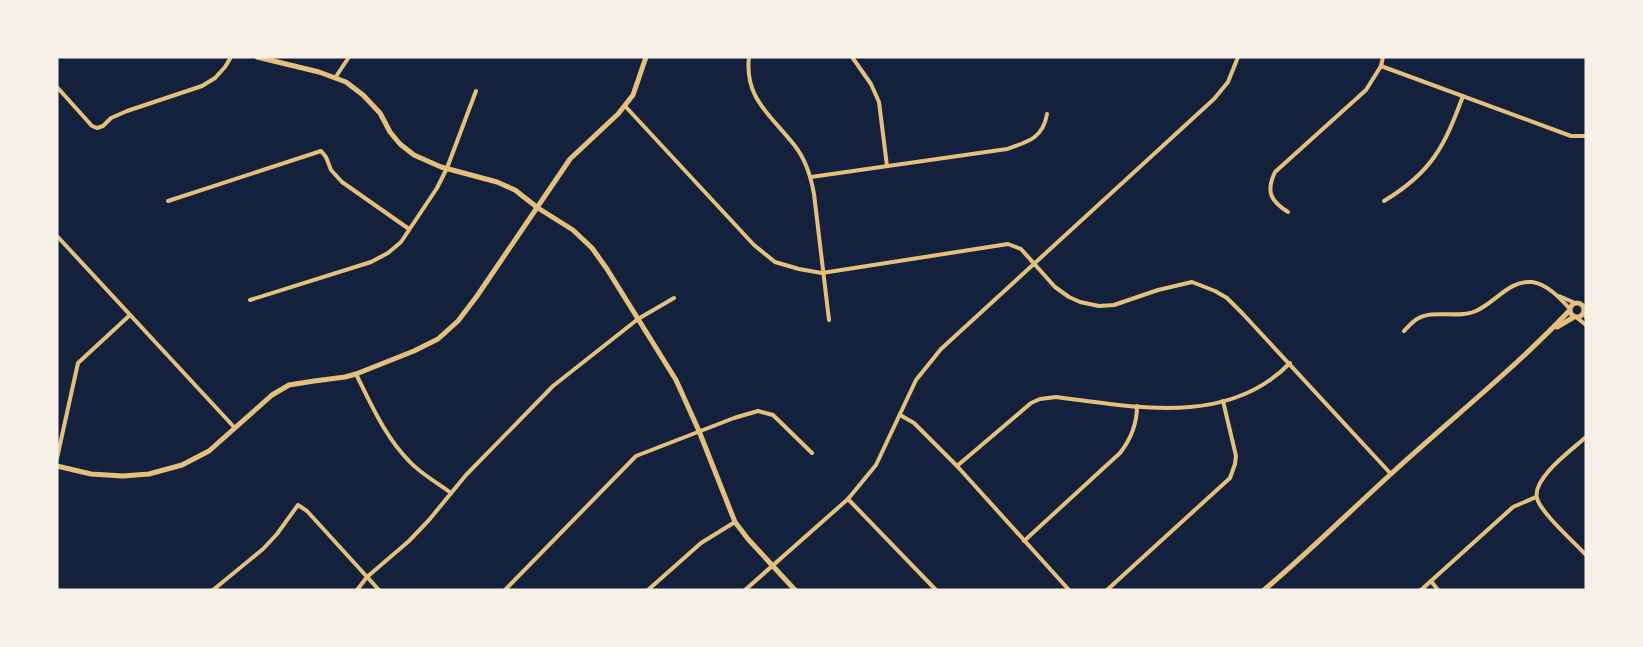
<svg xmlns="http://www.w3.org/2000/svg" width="1643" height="647" font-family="Bitter,serif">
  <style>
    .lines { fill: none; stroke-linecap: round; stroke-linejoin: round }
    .minor { stroke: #e5c07b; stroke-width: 4 }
    .tertiary { stroke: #e5c07b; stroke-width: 5 }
  </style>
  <rect width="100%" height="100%" fill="#14213d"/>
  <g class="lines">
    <!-- minor -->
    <g class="minor">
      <path d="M749 57C744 99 772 116 795 146 806 160 811 177 814 194L829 320"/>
      <path d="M852 57 871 84 879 102 887 166"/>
      <path d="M1381 66 1571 136H1586"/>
      <path d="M335 78 349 57"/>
      <path d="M57 87 92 126 97 128 103 126 111 118 127 111 202 86 215 78 225 67 231 57"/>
      <path d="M625 106 754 245 775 262 799 269 822 273 1008 244 1021 249 1055 287 1069 297 1080 302 1099 306 1114 305 1158 290 1192 282 1215 291 1227 298 1243 314 1391 474"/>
      <path d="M811 177 1007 149C1028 142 1043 138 1047 114"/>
      <path d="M168 201 321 151 326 157 331 170 342 182 409 229"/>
      <path d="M1384 201C1432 172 1444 147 1463 96"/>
      <path d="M1288 212C1270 201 1266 191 1275 172L1366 90 1381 66 1383 57"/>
      <path d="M57 236 234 427"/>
      <path d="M1559 296 1575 303"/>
      <path d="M250 300 371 262 388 253 401 242 437 188 447 168 476 91"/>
      <path d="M1584 312 1586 317"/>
      <path d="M1576 317 1586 325"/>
      <path d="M1404 331C1408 327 1412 322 1417 319 1433 309 1458 319 1476 311 1496 302 1509 280 1532 282 1547 284 1560 298 1569 308"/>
      <path d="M356 374C371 404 385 437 410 462 421 474 438 483 451 493"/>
      <path d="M900 415 914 423 957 466 1069 590"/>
      <path d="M1586 437C1573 449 1532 478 1537 498 1540 512 1575 543 1586 555"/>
      <path d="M57 458 78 363 130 315"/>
      <path d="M957 466 1031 403 1040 399 1056 397C1134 407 1228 427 1290 363"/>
      <path d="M848 499 936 590"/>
      <path d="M1024 541 1120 453C1131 439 1137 425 1137 406"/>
      <path d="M1431 581 1438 590"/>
      <path d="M213 590 263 549 277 534 298 505 307 511 379 590"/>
      <path d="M357 590 367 577 409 541 429 520 466 475 553 386 638 319 674 298"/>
      <path d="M505 590 636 456 734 418 758 411 773 415 812 453"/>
      <path d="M648 590 701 543 735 522"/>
      <path d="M745 590 848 499 876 465 916 380 941 349 1214 99 1228 82 1238 57"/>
      <path d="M1107 590 1230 478 1235 464 1236 456 1223 401"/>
      <path d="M1421 590 1513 507 1536 497"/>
    </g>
    <!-- tertiary -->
    <g class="tertiary">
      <path d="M257 57 319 72 346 82 363 95 380 113 390 132 400 144 414 155 441 167 497 182 515 190 538 208 573 230 592 248 607 269 676 380 699 431 735 522 748 539 795 590"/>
      <circle cx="1577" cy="310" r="7"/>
      <path d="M1557 327 1574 317"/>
      <path d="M57 466 91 474 123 476 149 474 182 465 209 451 272 395 289 385 314 381 345 377 356 374 414 351 438 339 458 321 477 296 570 159 618 114 633 95 646 57"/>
      <path d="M1264 590C1308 553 1349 512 1392 473 1451 419 1514 369 1569 311"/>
    </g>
  </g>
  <!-- border -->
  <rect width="1643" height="647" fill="none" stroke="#f6f1e7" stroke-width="117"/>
</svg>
